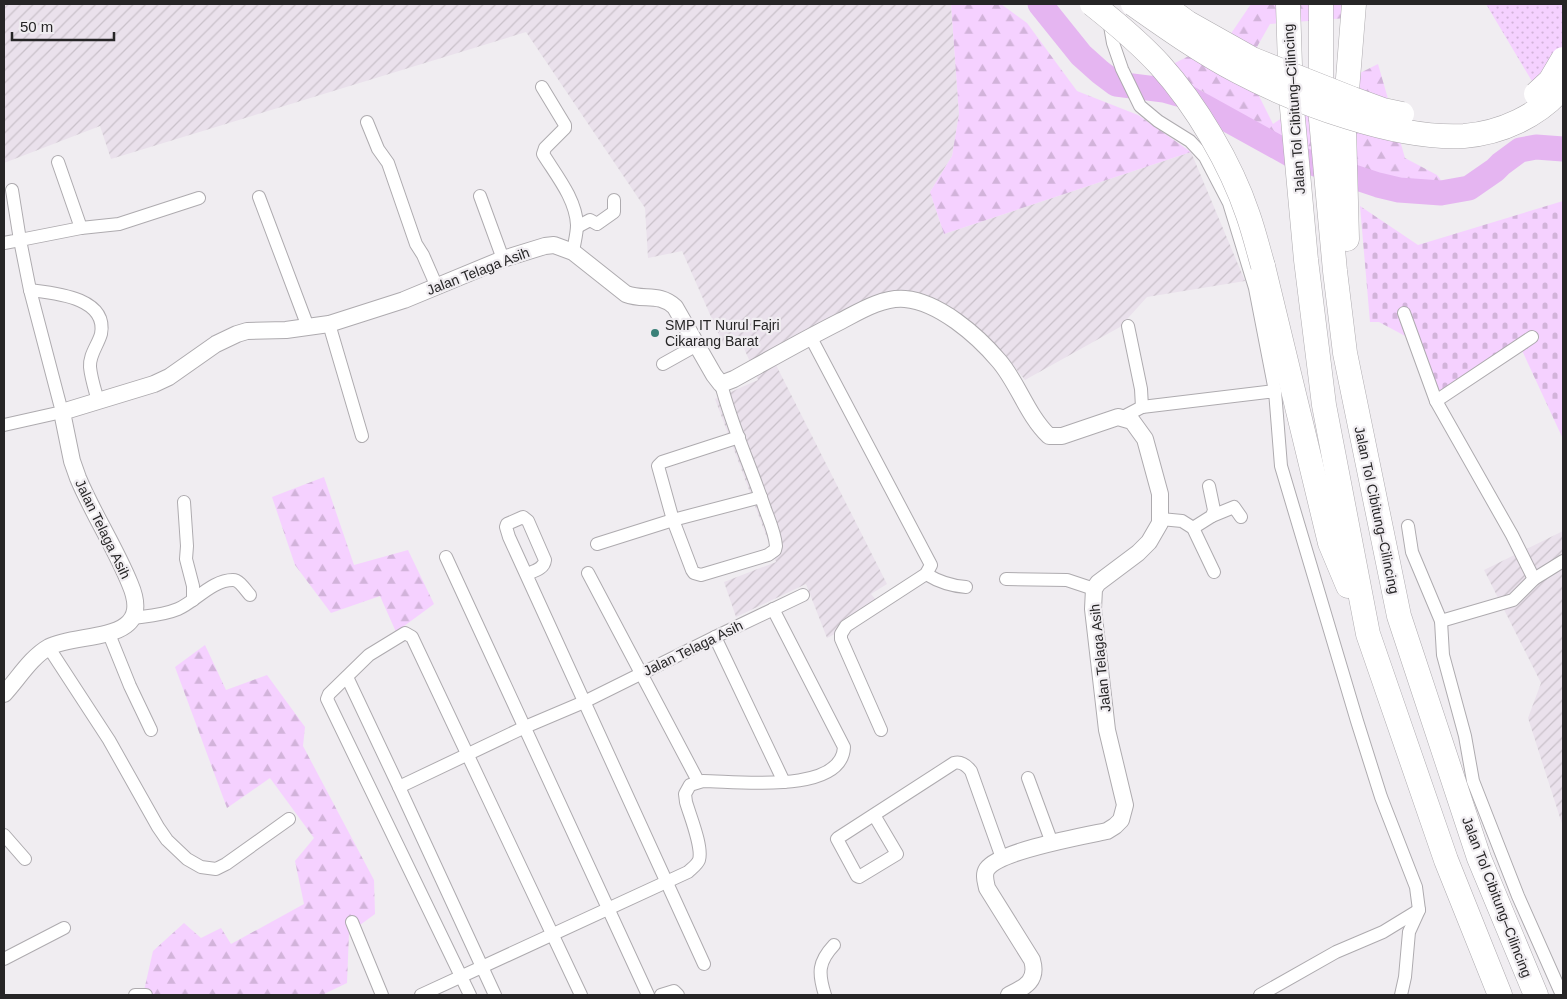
<svg xmlns="http://www.w3.org/2000/svg" width="1567" height="999" font-family="Helvetica,sans-serif">
  <style>
    .industrial { fill: url(#industrial-furrows) }
    .grass { fill: url(#grass-dots) }
    .forest { fill: url(#forest-firs) }
    .cemetery { fill: url(#cemetery-stones) }
    .lines { fill: none; stroke-linecap: round; stroke-linejoin: round }
    .river { stroke: #e5b5f1; stroke-width: 25 }
    .minor-casing { stroke: #aeabaf; stroke-width: 14 }
    .tertiary-casing { stroke: #aeabaf; stroke-width: 18 }
    .motorway-casing { stroke: #aeabaf; stroke-width: 25 }
    .minor { stroke: #fff; stroke-width: 12 }
    .tertiary { stroke: #fff; stroke-width: 16 }
    .motorway { stroke: #fff; stroke-width: 24 }
    .motorway-bridge-casing { stroke: #aeabaf; stroke-width: 25; stroke-linecap: butt }
    .motorway-bridge { stroke: #fff; stroke-width: 24 }
    .poi-dot { fill: #3a8078; stroke: #f0edf1; stroke-width: 2 }
    .labels { text-anchor: middle; stroke-width: 4.5; stroke-linejoin: round; paint-order: stroke }
    .street-label { font-size: 14px; fill: #262526; stroke: #f0edf1 }
    .poi-label { font-size: 14px; fill: #262526; stroke: #f0edf1; text-anchor: start }
  </style>
  <defs>
    <pattern id="industrial-furrows" width="10" height="10" patternUnits="userSpaceOnUse" patternTransform="scale(1.25)"><rect width="10" height="10" fill="#eae1ec"/><path d="M-1 1l2-2M0 10L10 0M9 11l2-2" fill="none" stroke="#c9c1ca"/></pattern>
    <pattern id="grass-dots" width="8" height="8" patternUnits="userSpaceOnUse" patternTransform="scale(1.25)"><rect width="8" height="8" fill="#f5d1ff"/><path d="M2 2h.1M6 6h.1" fill="none" stroke="#d2b3da" stroke-width="1.8" stroke-linecap="round"/></pattern>
    <pattern id="forest-firs" width="22" height="20" patternUnits="userSpaceOnUse" patternTransform="scale(1.25)"><rect width="22" height="20" fill="#f5d1ff"/><path d="M5 1l3.5 6h-7zM16 11l3.5 6h-7z" fill="#d2b3da"/></pattern>
    <pattern id="cemetery-stones" width="16" height="16" patternUnits="userSpaceOnUse" patternTransform="scale(1.25)"><rect width="16" height="16" fill="#f5d1ff"/><path d="M2 7V4a2 2 0 0 1 4 0v3zM10 15v-3a2 2 0 0 1 4 0v3z" fill="#d2b3da"/></pattern>
  </defs>
  <rect width="100%" height="100%" fill="#f0edf1"/>
  <!-- industrial -->
  <g class="industrial">
    <path d="M4 4H951L959 114 952 156 930 192 944 234 1191 152 1245 281 1147 297 1120 327 1025 380 1004 354 923 298 893 300 773 359 887 584 871 594 884 609 827 638 806 584 736 617 724 582 776 562 715 399 758 380 739 337 723 344 682 251 648 258 645 208 526 32 111 159 100 126 4 163Z"/>
    <path d="M1563 531V827L1528 718 1541 683 1484 570Z"/>
  </g>
  <!-- grass -->
  <path class="grass" d="M1486 4H1563V85L1539 93Z"/>
  <!-- forest -->
  <g class="forest">
    <path d="M951 4H1001L1027 23 1077 91 1138 115 1191 152 944 234 930 192 952 156 959 114Z"/>
    <path d="M1251 4H1355L1359 17 1270 24 1245 68 1273 124 1314 96 1378 64 1405 158 1437 175 1453 196 1388 191 1328 172 1199 89 1144 86 1173 64 1230 35Z"/>
    <path d="M324 477 354 565 408 550 434 604 396 632 380 596 331 613 295 565 272 497Z"/>
    <path d="M205 645 226 690 267 675 305 727 303 746 374 880 375 914 349 933 347 983 322 995H143L153 951 184 923 201 938 221 928 231 944 304 904 295 861 314 838 270 778 227 808 175 667Z"/>
  </g>
  <!-- cemetery -->
  <path class="cemetery" d="M1563 201V439L1520 346 1435 403 1409 338 1379 322H1370L1360 206 1418 245Z"/>
  <g class="lines">
    <!-- river -->
    <path class="river" d="M1040 4 1081 55 1100 72 1116 84 1164 90 1185 96 1297 158 1378 185 1399 190 1441 193 1469 188 1495 170 1501 164 1520 150 1536 147 1563 149"/>
    <!-- minor casing -->
    <g class="minor-casing">
      <g id="minor">
        <path d="M1109 20 1113 43 1122 69 1140 106 1158 121 1190 141 1205 157 1229 203 1255 288 1275 391"/>
        <path d="M542 87 565 125V128L545 148 543 154C556 175 576 199 577 225 577 234 574 244 573 252"/>
        <path d="M367 122 378 149 388 163 416 244 423 255 437 287"/>
        <path d="M58 162 81 228"/>
        <path d="M480 196 503 259"/>
        <path d="M259 197 308 327"/>
        <path d="M577 227 590 220 597 224 614 212V200"/>
        <path d="M4 243 20 240 12 190"/>
        <path d="M30 290C53 293 108 297 101 334 98 345 89 355 90 367 91 378 95 390 98 401"/>
        <path d="M1404 313 1436 401 1512 535 1534 579"/>
        <path d="M329 324 362 436"/>
        <path d="M1128 326 1141 389 1142 407"/>
        <path d="M810 336 931 565 926 574 846 626 841 634V639L881 730"/>
        <path d="M663 364 697 345"/>
        <path d="M721 384C732 427 751 467 765 509 769 520 775 533 776 546L775 550 768 555 701 575 694 573 692 570 673 520 658 466 662 462 739 437"/>
        <path d="M1436 401 1532 337"/>
        <path d="M1123 417 1142 407 1275 391 1281 466 1357 721 1381 797 1416 887 1419 910 1409 932 1405 977 1401 995"/>
        <path d="M4 425 62 412 30 290 20 240 81 228 119 224 199 198"/>
        <path d="M184 502 187 546 186 559 193 586V600"/>
        <path d="M1212 516 1234 507 1241 517"/>
        <path d="M1161 519 1182 521 1193 528 1214 572"/>
        <path d="M1408 526 1412 552 1441 621 1443 655 1465 736 1473 781 1518 896 1562 995"/>
        <path d="M1193 528 1212 516 1214 510 1209 486"/>
        <path d="M597 544 673 520 761 497"/>
        <path d="M446 557 648 995"/>
        <path d="M588 573 698 781"/>
        <path d="M527 574C534 571 544 569 545 560L528 521 523 517 507 524 506 527 509 537 704 964"/>
        <path d="M926 574C939 582 950 586 966 587"/>
        <path d="M1006 579 1067 580 1094 589"/>
        <path d="M133 618C148 616 164 615 178 609 196 601 212 580 233 580 240 580 246 591 250 595"/>
        <path d="M1441 621 1513 600 1534 579 1563 561"/>
        <path d="M109 634 130 686 151 730"/>
        <path d="M715 637 784 782"/>
        <path d="M49 648 109 740 158 827 167 840 187 859 201 867 216 869 226 864 289 819"/>
        <path d="M347 677 399 787 495 995"/>
        <path d="M1028 778 1052 843"/>
        <path d="M399 787 525 727 584 702 715 637 803 595"/>
        <path d="M874 815 897 854 859 877 857 876 837 839 838 838 954 763C961 761 967 766 971 771L1002 858"/>
        <path d="M4 835 25 859"/>
        <path d="M352 922 382 995"/>
        <path d="M4 959 64 928"/>
        <path d="M135 995H146"/>
        <path d="M421 995 688 872C692 868 697 865 699 860 703 847 690 816 686 802L685 794 690 785 703 781C736 781 842 795 844 747L773 609"/>
        <path d="M470 995 327 699 329 694 369 655 405 633 412 637 581 995"/>
        <path d="M661 995 674 991 678 995"/>
        <path d="M825 995C818 973 818 962 834 945"/>
        <path d="M1260 995 1336 952 1383 932 1419 910"/>
      </g>
    </g>
    <!-- tertiary casing -->
    <g class="tertiary-casing">
      <path id="tertiary" d="M4 694C18 679 31 657 49 647 80 631 156 645 130 584 115 547 93 514 78 478L72 461 62 412 154 384 169 377 216 344 237 334 247 331 286 330 329 324 404 300 503 259 545 246 554 245 573 252 626 294C644 301 659 292 675 307L714 375 721 384 734 379C770 359 805 339 841 321 860 311 883 297 905 299 939 302 977 335 999 361 1018 383 1027 415 1049 436H1062L1118 417 1132 421 1145 439 1160 494V523L1149 542 1138 553 1098 583 1094 589 1093 609 1107 730 1125 805 1121 820 1115 826 1107 831C1083 836 999 851 987 869 983 875 986 882 987 888L1032 960C1038 980 1026 987 1009 995"/>
    </g>
    <!-- motorway casing -->
    <g class="motorway-casing">
      <g id="motorway">
        <path d="M1288 4 1291 97 1306 260 1324 405 1368 634 1446 860 1500 995"/>
        <path d="M1321 4V119L1335 271 1345 353 1399 616 1479 858 1536 995"/>
        <path d="M1347 239 1344 128 1354 4"/>
        <path d="M1263 266 1330 543 1348 586"/>
      </g>
    </g>
    <!-- minor -->
    <use href="#minor" class="minor"/>
    <!-- tertiary -->
    <use href="#tertiary" class="tertiary"/>
    <!-- motorway -->
    <use href="#motorway" class="motorway"/>
    <!-- motorway-bridge casing -->
    <g class="motorway-bridge-casing">
      <g id="motorway-bridge">
        <path d="M1092 4C1116 23 1140 43 1160 65 1196 105 1231 164 1248 215 1254 232 1258 249 1263 266"/>
        <path d="M1133 4C1167 28 1201 52 1239 72 1298 103 1396 140 1464 136 1501 133 1539 116 1563 87"/>
        <path d="M1162 4 1188 23 1252 59 1353 99 1383 110 1402 114"/>
        <path d="M1536 94 1550 81 1563 59"/>
      </g>
    </g>
    <!-- motorway-bridge -->
    <use href="#motorway-bridge" class="motorway-bridge"/>
  </g>
  <!-- markers -->
  <circle class="poi-dot" cx="655" cy="333" r="5"/>
  <g class="labels">
    <!-- street labels -->
    <g class="street-label">
      <text transform="translate(1294 109) rotate(-94)" y="5">Jalan Tol Cibitung–Cilincing</text>
      <text transform="translate(478 271) rotate(-21)" y="5">Jalan Telaga Asih</text>
      <text transform="translate(1377 510) rotate(78)" y="5">Jalan Tol Cibitung–Cilincing</text>
      <text transform="translate(103 529) rotate(64)" y="5">Jalan Telaga Asih</text>
      <text transform="translate(693 648) rotate(-26)" y="5">Jalan Telaga Asih</text>
      <text transform="translate(1100 658) rotate(-96)" y="5">Jalan Telaga Asih</text>
      <text transform="translate(1497 897) rotate(69)" y="5">Jalan Tol Cibitung–Cilincing</text>
    </g>
    <!-- poi labels -->
    <g class="poi-label">
      <text x="665" y="330">SMP IT Nurul Fajri<tspan x="665" dy="16">Cikarang Barat</tspan></text>
    </g>
  </g>
  <!-- border -->
  <rect width="1567" height="999" fill="none" stroke="#262526" stroke-width="10"/>
  <!-- scale -->
  <path d="M12 32v8h102v-8" fill="none" stroke="#262526" stroke-width="2.5"/>
  <text x="20" y="32" font-size="15" fill="#262526" stroke="#f0edf1" stroke-width="4" paint-order="stroke">50 m</text>
</svg>
